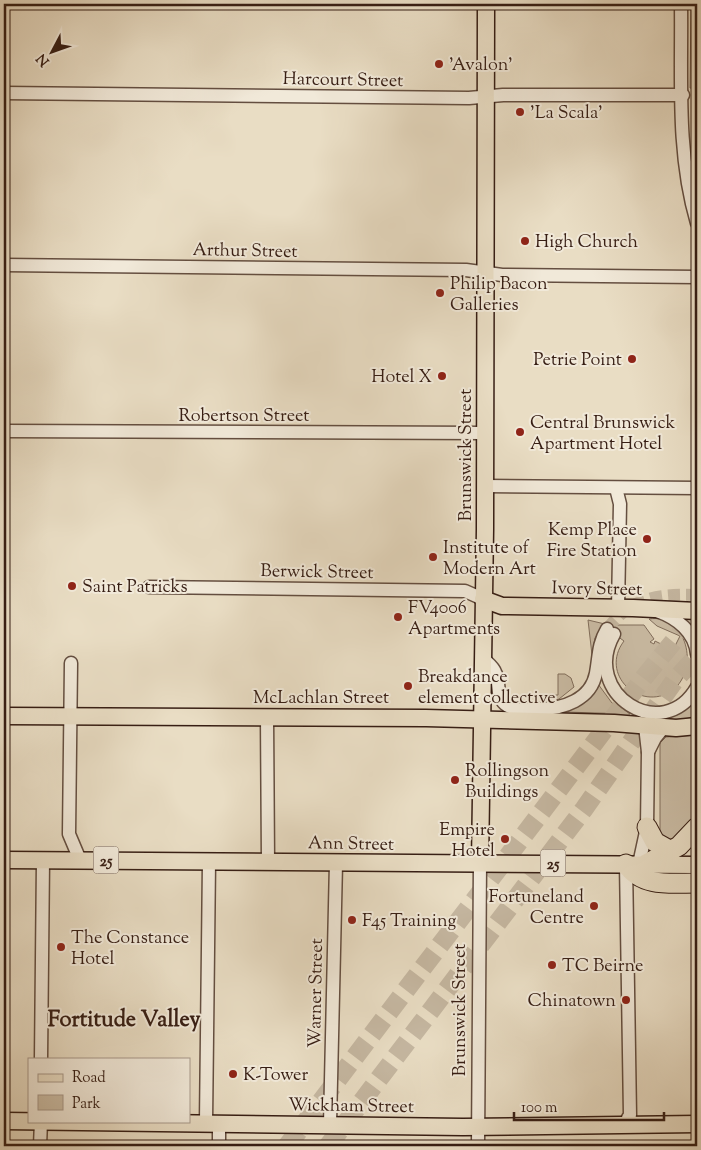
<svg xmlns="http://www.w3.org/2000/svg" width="701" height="1150" font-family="'Sorts Mill Goudy',serif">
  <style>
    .green { fill: #cbbda6; stroke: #816e5d }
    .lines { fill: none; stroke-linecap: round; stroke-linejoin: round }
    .minor-tunnel { stroke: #c5b7a1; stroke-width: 12; stroke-dasharray: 12 6; stroke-linecap: butt }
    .highway-tunnel { stroke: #c5b7a1; stroke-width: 19; stroke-dasharray: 19 9; stroke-linecap: butt }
    .minor-casing { stroke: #644e40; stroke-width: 15 }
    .major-casing { stroke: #371e14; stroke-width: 19 }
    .highway-casing { stroke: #371e14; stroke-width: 21 }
    .minor { stroke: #f1e9d9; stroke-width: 12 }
    .major { stroke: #e9ddc4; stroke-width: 16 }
    .highway { stroke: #e9ddc4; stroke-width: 19 }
    .poi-dot { fill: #8f2418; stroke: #f1e9d9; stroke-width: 2 }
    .labels { text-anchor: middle; stroke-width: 4; stroke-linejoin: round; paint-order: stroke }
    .shield { fill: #f1e9d9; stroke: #6f5b4f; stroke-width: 1 }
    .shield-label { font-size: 16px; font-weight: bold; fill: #371e14 }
    .poi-label { font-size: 18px; fill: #371e14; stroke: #f1e9d9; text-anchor: start }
    .street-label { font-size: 18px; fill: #371e14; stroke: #f1e9d9 }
    .district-label { font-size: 22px; font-weight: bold; fill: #371e14; stroke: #f1e9d9 }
  </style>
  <rect width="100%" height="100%" fill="#e9ddc4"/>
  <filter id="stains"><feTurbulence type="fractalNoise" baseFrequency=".004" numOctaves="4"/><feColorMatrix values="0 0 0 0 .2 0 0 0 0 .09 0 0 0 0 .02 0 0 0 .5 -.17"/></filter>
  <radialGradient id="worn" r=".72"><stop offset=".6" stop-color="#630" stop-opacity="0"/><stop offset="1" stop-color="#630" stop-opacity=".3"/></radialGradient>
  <!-- green -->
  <g class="green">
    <path d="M691 4H697V89L690 88Z"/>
    <path d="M649 619C686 613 701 668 672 691 639 712 599 674 624 641L603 626 595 638 592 655 588 620 609 625H644L654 639 650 642 654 644 655 641 673 650 680 636 657 626Z"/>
    <path d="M558 674H565L571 678 574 687 559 699 547 703V695H558Z"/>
    <path d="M598 684 612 703 630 714 565 712 588 699Z"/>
    <path d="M697 695V715L683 720H664V716Z"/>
    <path d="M697 735V808L689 825 670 841 660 836V743L666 737Z"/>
  </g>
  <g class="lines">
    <!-- minor-tunnel -->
    <path class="minor-tunnel" d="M607 629C633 596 659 594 697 595"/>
    <!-- highway-tunnel -->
    <g class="highway-tunnel">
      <path d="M287 1146 646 675 697 613"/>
      <path d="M328 1146 584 809 675 680 697 656"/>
    </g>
    <!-- minor casing -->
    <g class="minor-casing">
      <g id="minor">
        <path d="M681 4C682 77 676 152 697 223"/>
        <path d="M4 93 469 98 503 95H683"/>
        <path d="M4 265 466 270 502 275 697 277"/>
        <path d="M4 431 484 433"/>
        <path d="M485 486 697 488"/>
        <path d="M616 488 620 504 618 608"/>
        <path d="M149 587 465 591 483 599"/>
        <path d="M657 611C677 618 695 632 697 654"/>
        <path d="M614 634C580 694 663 746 697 687"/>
        <path d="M482 657C486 662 493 666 495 672 501 682 495 695 505 704 514 712 528 709 539 709 563 709 591 700 596 673 599 657 598 644 607 629"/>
        <path d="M71 663 69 834 80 860"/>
        <path d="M267 717 268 862"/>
        <path d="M648 752 655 738 664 727"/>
        <path d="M626 864 630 1115 628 1118"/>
        <path d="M639 864 647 827 648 752 645 726"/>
        <path d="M41 1059 43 860"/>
        <path d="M206 1122 209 862"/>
        <path d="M330 1124 336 863"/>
        <path d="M40 1146 41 1121"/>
        <path d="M219 1146V1123"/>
        <path d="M478 1146 480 863"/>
      </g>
    </g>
    <!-- major casing -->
    <g class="major-casing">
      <g id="major">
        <path d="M483 599 502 606 633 608 697 611"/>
        <path d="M4 716 426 718 614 723 676 728 697 726"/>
        <path d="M4 860 697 865"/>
        <path d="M480 863 485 529 486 4"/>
        <path d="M4 1121 463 1127 697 1124"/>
      </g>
    </g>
    <!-- highway casing -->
    <g class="highway-casing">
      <g id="highway">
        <path d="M647 827 655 842 671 851"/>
        <path d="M626 864C642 888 672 883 697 883"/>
        <path d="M646 864 679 846 697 827"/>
      </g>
    </g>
    <!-- minor -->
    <use href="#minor" class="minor"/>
    <!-- major -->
    <use href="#major" class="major"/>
    <!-- highway -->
    <use href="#highway" class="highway"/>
  </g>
  <!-- markers -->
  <g class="poi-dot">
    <circle cx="439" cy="64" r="5"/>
    <circle cx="520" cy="112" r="5"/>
    <circle cx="525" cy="241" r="5"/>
    <circle cx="440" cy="293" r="5"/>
    <circle cx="632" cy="359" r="5"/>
    <circle cx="442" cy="376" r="5"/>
    <circle cx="520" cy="432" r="5"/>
    <circle cx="647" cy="539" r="5"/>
    <circle cx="433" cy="557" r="5"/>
    <circle cx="72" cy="586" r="5"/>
    <circle cx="398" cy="617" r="5"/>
    <circle cx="408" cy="686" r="5"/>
    <circle cx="455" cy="780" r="5"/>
    <circle cx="505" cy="839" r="5"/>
    <circle cx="594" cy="906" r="5"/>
    <circle cx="352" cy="920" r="5"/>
    <circle cx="61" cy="947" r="5"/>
    <circle cx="552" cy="965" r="5"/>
    <circle cx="626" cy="1000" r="5"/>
    <circle cx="233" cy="1074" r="5"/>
  </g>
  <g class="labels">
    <!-- shield labels -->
    <g class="shield">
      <rect x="93.5" y="846.5" width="25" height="27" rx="4"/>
      <rect x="540.5" y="849.5" width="25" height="27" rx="4"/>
    </g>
    <g class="shield-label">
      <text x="106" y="866">25</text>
      <text x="553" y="869">25</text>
    </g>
    <!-- poi labels -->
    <g class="poi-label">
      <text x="449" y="70">'Avalon'</text>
      <text x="530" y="118">'La Scala'</text>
      <text x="535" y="247">High Church</text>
      <text x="450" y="289">Philip Bacon<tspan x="450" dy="21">Galleries</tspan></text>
      <text x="622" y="365" text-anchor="end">Petrie Point</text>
      <text x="432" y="382" text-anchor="end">Hotel X</text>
      <text x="530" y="428">Central Brunswick<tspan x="530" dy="21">Apartment Hotel</tspan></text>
      <text x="637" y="535" text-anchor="end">Kemp Place<tspan x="637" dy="21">Fire Station</tspan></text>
      <text x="443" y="553">Institute of<tspan x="443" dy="21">Modern Art</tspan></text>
      <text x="82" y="592">Saint Patricks</text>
      <text x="408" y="613">FV4006<tspan x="408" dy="21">Apartments</tspan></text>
      <text x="418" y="682">Breakdance<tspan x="418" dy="21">element collective</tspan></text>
      <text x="465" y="776">Rollingson<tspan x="465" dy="21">Buildings</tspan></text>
      <text x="495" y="835" text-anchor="end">Empire<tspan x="495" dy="21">Hotel</tspan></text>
      <text x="584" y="902" text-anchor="end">Fortuneland<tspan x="584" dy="21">Centre</tspan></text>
      <text x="362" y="926">F45 Training</text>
      <text x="71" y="943">The Constance<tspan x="71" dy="21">Hotel</tspan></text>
      <text x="562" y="971">TC Beirne</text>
      <text x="616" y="1006" text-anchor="end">Chinatown</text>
      <text x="243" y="1080">K-Tower</text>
    </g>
    <!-- street labels -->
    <g class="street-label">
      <text transform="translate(343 79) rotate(1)" y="6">Harcourt Street</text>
      <text transform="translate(245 250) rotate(1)" y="6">Arthur Street</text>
      <text x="244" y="421">Robertson Street</text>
      <text transform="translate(465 455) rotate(-90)" y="6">Brunswick Street</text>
      <text transform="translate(317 571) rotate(1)" y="6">Berwick Street</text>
      <text transform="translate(597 588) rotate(1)" y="6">Ivory Street</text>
      <text x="321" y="703">McLachlan Street</text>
      <text transform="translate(351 843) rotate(1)" y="6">Ann Street</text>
      <text transform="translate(315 993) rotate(-89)" y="6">Warner Street</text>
      <text transform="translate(459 1010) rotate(-90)" y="6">Brunswick Street</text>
      <text transform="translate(351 1105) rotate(1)" y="6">Wickham Street</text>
    </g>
    <!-- district labels -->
    <g class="district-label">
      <text x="124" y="1026">Fortitude Valley</text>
    </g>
  </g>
  <!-- margin -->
  <rect width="701" height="1150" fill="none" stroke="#e9ddc4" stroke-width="20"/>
  <rect x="5" y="5" width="691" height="1140" fill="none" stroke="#371e14" stroke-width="2.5"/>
  <rect x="10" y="10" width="681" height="1130" fill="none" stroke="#371e14"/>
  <!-- legend -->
  <rect x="28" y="1058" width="162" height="65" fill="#f1e9d9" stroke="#a7988a"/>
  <rect x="38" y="1074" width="25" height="8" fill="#e9ddc4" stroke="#a7988a"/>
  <text x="72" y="1082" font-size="15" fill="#371e14">Road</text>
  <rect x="38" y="1095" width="25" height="15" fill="#cbbda6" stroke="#a7988a"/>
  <text x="72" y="1108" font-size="15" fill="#371e14">Park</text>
  <!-- north arrow -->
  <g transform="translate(52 52) rotate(229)" stroke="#f1e9d9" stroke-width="4" paint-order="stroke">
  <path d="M0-4L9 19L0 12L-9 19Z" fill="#371e14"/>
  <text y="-8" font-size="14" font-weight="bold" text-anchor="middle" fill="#371e14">N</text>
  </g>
  <!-- scale -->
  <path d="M514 1112v8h150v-8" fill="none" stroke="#371e14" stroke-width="2.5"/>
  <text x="521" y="1112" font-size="15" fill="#371e14" stroke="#f1e9d9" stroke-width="4" paint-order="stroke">100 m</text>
  <rect width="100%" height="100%" filter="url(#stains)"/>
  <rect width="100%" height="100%" fill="url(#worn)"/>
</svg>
